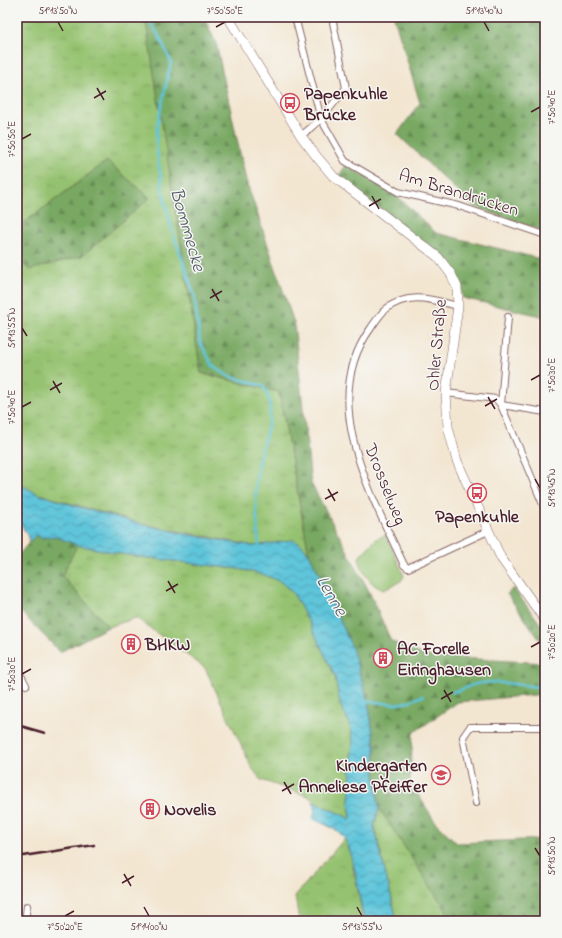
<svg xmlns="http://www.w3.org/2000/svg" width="562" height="938" font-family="'Indie Flower',sans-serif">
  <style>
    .grass { fill: url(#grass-tufts); stroke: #70704e }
    .forest { fill: url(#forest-firs); stroke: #616446 }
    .park { fill: #95c270; stroke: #70704e }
    .water { fill: url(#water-waves); stroke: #547282 }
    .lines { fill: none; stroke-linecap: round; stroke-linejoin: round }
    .stream { stroke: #5ec5da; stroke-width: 2.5 }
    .street-casing { stroke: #856565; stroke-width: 8 }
    .secondary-casing { stroke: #856565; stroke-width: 10 }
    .street { stroke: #fff; stroke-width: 6 }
    .secondary { stroke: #fff; stroke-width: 9 }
    .rail { stroke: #4a1f2b; stroke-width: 2.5 }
    .ticks { fill: none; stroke: #4a1f2b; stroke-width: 1.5 }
    .labels { text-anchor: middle; stroke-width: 3; stroke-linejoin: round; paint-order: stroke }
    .poi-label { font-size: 18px; font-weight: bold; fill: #4a1f2b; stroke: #f6f6f2; text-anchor: start }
    .street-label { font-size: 18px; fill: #4a1f2b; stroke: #f6f6f2 }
    .water-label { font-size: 19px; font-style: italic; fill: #515968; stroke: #f6f6f2 }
    .neatline { fill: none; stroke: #4a1f2b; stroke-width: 1.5 }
    .ticks-label { font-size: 10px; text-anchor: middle; fill: #4a1f2b }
  </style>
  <defs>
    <pattern id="grass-tufts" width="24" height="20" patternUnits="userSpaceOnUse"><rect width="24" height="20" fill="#95c270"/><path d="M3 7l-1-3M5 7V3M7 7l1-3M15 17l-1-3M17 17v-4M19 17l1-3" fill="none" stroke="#82a661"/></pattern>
    <pattern id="forest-firs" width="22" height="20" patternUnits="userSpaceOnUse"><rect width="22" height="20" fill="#78a862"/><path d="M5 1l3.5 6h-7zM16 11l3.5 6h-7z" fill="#648851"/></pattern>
    <pattern id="water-waves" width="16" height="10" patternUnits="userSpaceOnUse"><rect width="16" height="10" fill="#5ec5da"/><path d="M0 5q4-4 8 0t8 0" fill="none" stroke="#509fb1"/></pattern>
  </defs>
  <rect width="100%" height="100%" fill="#f6f6f2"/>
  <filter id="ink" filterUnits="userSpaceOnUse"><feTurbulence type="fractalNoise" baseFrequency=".025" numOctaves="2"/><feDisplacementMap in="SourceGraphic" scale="8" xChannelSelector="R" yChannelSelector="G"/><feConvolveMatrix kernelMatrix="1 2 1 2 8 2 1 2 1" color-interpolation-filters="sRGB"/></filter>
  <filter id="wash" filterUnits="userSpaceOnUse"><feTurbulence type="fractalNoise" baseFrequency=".012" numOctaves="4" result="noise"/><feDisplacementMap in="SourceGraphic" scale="16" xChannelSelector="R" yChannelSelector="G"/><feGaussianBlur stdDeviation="0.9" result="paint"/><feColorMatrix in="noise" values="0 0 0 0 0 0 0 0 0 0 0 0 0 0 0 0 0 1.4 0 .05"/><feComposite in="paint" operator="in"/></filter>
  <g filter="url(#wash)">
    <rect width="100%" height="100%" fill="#f3e6d1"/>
    <!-- grass -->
    <g class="grass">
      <path d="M17 17H145L147 19 201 373 279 392 309 554 301 544 280 542 267 546H254L141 524 38 494 17 483V256L29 270 107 161 17 228Z"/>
      <path d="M77 545 133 556 239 569 265 575 281 582 293 593 310 624 335 676 340 704 350 724 353 739 349 803 351 816 349 821C338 809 319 808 308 796L261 780 252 768 205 668 136 618 108 627 62 576Z"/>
      <path d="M379 808 453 921H397L374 826Z"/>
      <path d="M345 838 351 857 364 921H299L295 896Z"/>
    </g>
    <!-- forest -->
    <g class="forest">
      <path d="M145 17H204L216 43 246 180 294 323 311 483 369 591 391 641 425 656 545 663V694L458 702 413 733 410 782 436 823 457 843 545 839V921H453L379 808 375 777V746L368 701 352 648 309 554 279 392 201 373Z"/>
      <path d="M394 17H545V232L473 206 397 134 420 103Z"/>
      <path d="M107 161 150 198 82 256 29 270 17 256V228Z"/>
      <path d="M346 165 396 195 436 233 541 259 545 242V317L463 298 460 285 454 272 339 176Z"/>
      <path d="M36 534 42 538 54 536 77 545 62 576 108 627 60 652 17 608V557Z"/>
      <path d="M513 588 545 630V651L542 643 507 594Z"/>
    </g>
    <!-- park -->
    <path class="park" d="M386 535 404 576 401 581 384 590C372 587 359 569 359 557L376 539Z"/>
    <!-- water -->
    <path class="water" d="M17 483 38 494 76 506 141 524 191 535 254 546 293 540 301 544 309 554 329 594 352 648 368 701 375 746V777L379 808 374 826 397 921H364C360 901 354 854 345 839 339 829 323 824 313 819L315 809 313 802 345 816 350 820 351 816 349 803 353 739 350 724 340 704 335 676 310 624 293 593 281 582 265 575 239 569 133 556 77 545 54 536 42 538 36 535 30 541 17 516Z"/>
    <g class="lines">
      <!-- stream -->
      <g class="stream">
        <path d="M147 17 160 38 171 62 157 126 156 144 163 193 172 230 194 294 200 342 213 366 228 376 263 386C279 409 264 435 259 460 257 467 257 476 256 484 255 506 258 527 259 549"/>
        <path d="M452 692C462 691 467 686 476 684 495 679 525 687 545 687"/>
        <path d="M365 701 395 704 404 703 423 696"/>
      </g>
    </g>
  </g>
  <g filter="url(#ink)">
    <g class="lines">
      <!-- street casing -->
      <g class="street-casing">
        <g id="street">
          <path d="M295 17 321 119 345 161 398 192 459 206 545 235"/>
          <path d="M301 136 321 119 346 88 332 17"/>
          <path d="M458 306C432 300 410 291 386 309 380 314 375 322 371 328 317 401 372 496 404 565L408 568 488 531"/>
          <path d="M508 317 501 405 545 509"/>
          <path d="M446 393 496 399 501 405 545 412"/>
          <path d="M17 668 26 685"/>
          <path d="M476 803 463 737 470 727H545"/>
          <path d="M25 921 27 906"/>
        </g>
      </g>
      <!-- secondary casing -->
      <g class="secondary-casing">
        <path id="secondary" d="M228 17 301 136 317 157 333 176 438 257 451 274 457 287 458 306 446 393 448 427 457 461 501 558 545 620"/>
      </g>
      <!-- street -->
      <use href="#street" class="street"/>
      <!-- secondary -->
      <use href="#secondary" class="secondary"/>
      <!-- rail -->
      <g class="rail">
        <path d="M17 725 45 733"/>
        <path d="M17 857 94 845"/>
      </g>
    </g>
  </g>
  <!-- ticks -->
  <path class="ticks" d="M58 22 63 31M484 22 489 31M216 27 225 22M97 88 104 100M94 98 106 91M531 112 540 107M22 139 31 134M372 196 379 209M369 206 381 199M212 289 219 301M210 298 222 291M22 328 27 336M531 380 540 375M53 381 60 393M50 390 62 383M488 397 495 409M485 406 497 399M22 407 31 402M535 479 540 488M328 489 335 501M325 499 338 492M168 581 175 593M166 591 178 584M531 647 540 642M22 674 31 669M444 690 451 702M441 699 453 692M284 782 291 794M282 791 294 784M535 848 540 856M124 874 131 886M122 883 134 876M144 907 149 916M357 907 362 916M65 916 74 911"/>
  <!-- icons -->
  <defs>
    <g id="bus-ring" transform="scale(1)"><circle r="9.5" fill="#f6f6f2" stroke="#d1495b" stroke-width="1.5"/><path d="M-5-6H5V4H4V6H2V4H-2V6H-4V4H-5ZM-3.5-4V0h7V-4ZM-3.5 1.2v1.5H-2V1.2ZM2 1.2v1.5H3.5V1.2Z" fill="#d1495b"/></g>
    <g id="building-ring" transform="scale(1)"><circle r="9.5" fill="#f6f6f2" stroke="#d1495b" stroke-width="1.5"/><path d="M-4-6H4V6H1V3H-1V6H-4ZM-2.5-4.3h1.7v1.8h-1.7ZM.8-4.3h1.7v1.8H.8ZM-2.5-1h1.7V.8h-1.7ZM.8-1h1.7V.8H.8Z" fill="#d1495b"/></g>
    <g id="school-ring" transform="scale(1)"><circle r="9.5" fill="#f6f6f2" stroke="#d1495b" stroke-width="1.5"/><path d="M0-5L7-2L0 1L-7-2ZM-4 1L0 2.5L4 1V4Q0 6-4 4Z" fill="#d1495b"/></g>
  </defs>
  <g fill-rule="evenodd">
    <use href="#bus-ring" x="290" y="103"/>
    <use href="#bus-ring" x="477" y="493"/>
    <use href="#building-ring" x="131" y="644"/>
    <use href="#building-ring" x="383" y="658"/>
    <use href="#school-ring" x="441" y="775"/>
    <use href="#building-ring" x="150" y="809"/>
  </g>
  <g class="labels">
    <!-- poi labels -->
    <g class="poi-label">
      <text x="304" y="99">Papenkuhle<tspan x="304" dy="21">Brücke</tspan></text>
      <text x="477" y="522" text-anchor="middle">Papenkuhle</text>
      <text x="145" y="650">BHKW</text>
      <text x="397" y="654">AC Forelle<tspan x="397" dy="21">Eiringhausen</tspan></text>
      <text x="427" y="771" text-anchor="end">Kindergarten<tspan x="427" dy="21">Anneliese Pfeiffer</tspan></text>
      <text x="164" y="815">Novelis</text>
    </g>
    <!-- street labels -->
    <g class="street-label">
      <text transform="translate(459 192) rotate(17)" y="6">Am Brandrücken</text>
      <text transform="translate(436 345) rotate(-85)" y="6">Ohler Straße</text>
      <text transform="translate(386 484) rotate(68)" y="6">Drosselweg</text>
    </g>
    <!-- water labels -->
    <g class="water-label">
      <text transform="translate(189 229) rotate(74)" y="7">Bommecke</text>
      <text transform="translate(333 595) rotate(60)" y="7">Lenne</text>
    </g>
  </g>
  <!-- margin -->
  <rect width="562" height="938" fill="none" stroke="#f6f6f2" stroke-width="44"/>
  <rect x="22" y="22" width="518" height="894" class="neatline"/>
  <g class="ticks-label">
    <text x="58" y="14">51°13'50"N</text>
    <text x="225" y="14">7°50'50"E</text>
    <text x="484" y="14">51°13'40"N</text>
    <text transform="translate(551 107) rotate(-90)" y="4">7°50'40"E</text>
    <text transform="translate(11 139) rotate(-90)" y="4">7°50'50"E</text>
    <text transform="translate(11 328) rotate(-90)" y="4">51°13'55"N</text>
    <text transform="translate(551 375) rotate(-90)" y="4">7°50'30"E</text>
    <text transform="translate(11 407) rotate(-90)" y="4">7°50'40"E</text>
    <text transform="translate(551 488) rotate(-90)" y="4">51°13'45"N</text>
    <text transform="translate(551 642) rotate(-90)" y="4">7°50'20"E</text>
    <text transform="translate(11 674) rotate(-90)" y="4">7°50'30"E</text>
    <text transform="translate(551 856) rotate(-90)" y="4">51°13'50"N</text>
    <text x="65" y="930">7°50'20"E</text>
    <text x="149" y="930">51°14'00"N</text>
    <text x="362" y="930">51°13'55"N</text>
  </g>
</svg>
